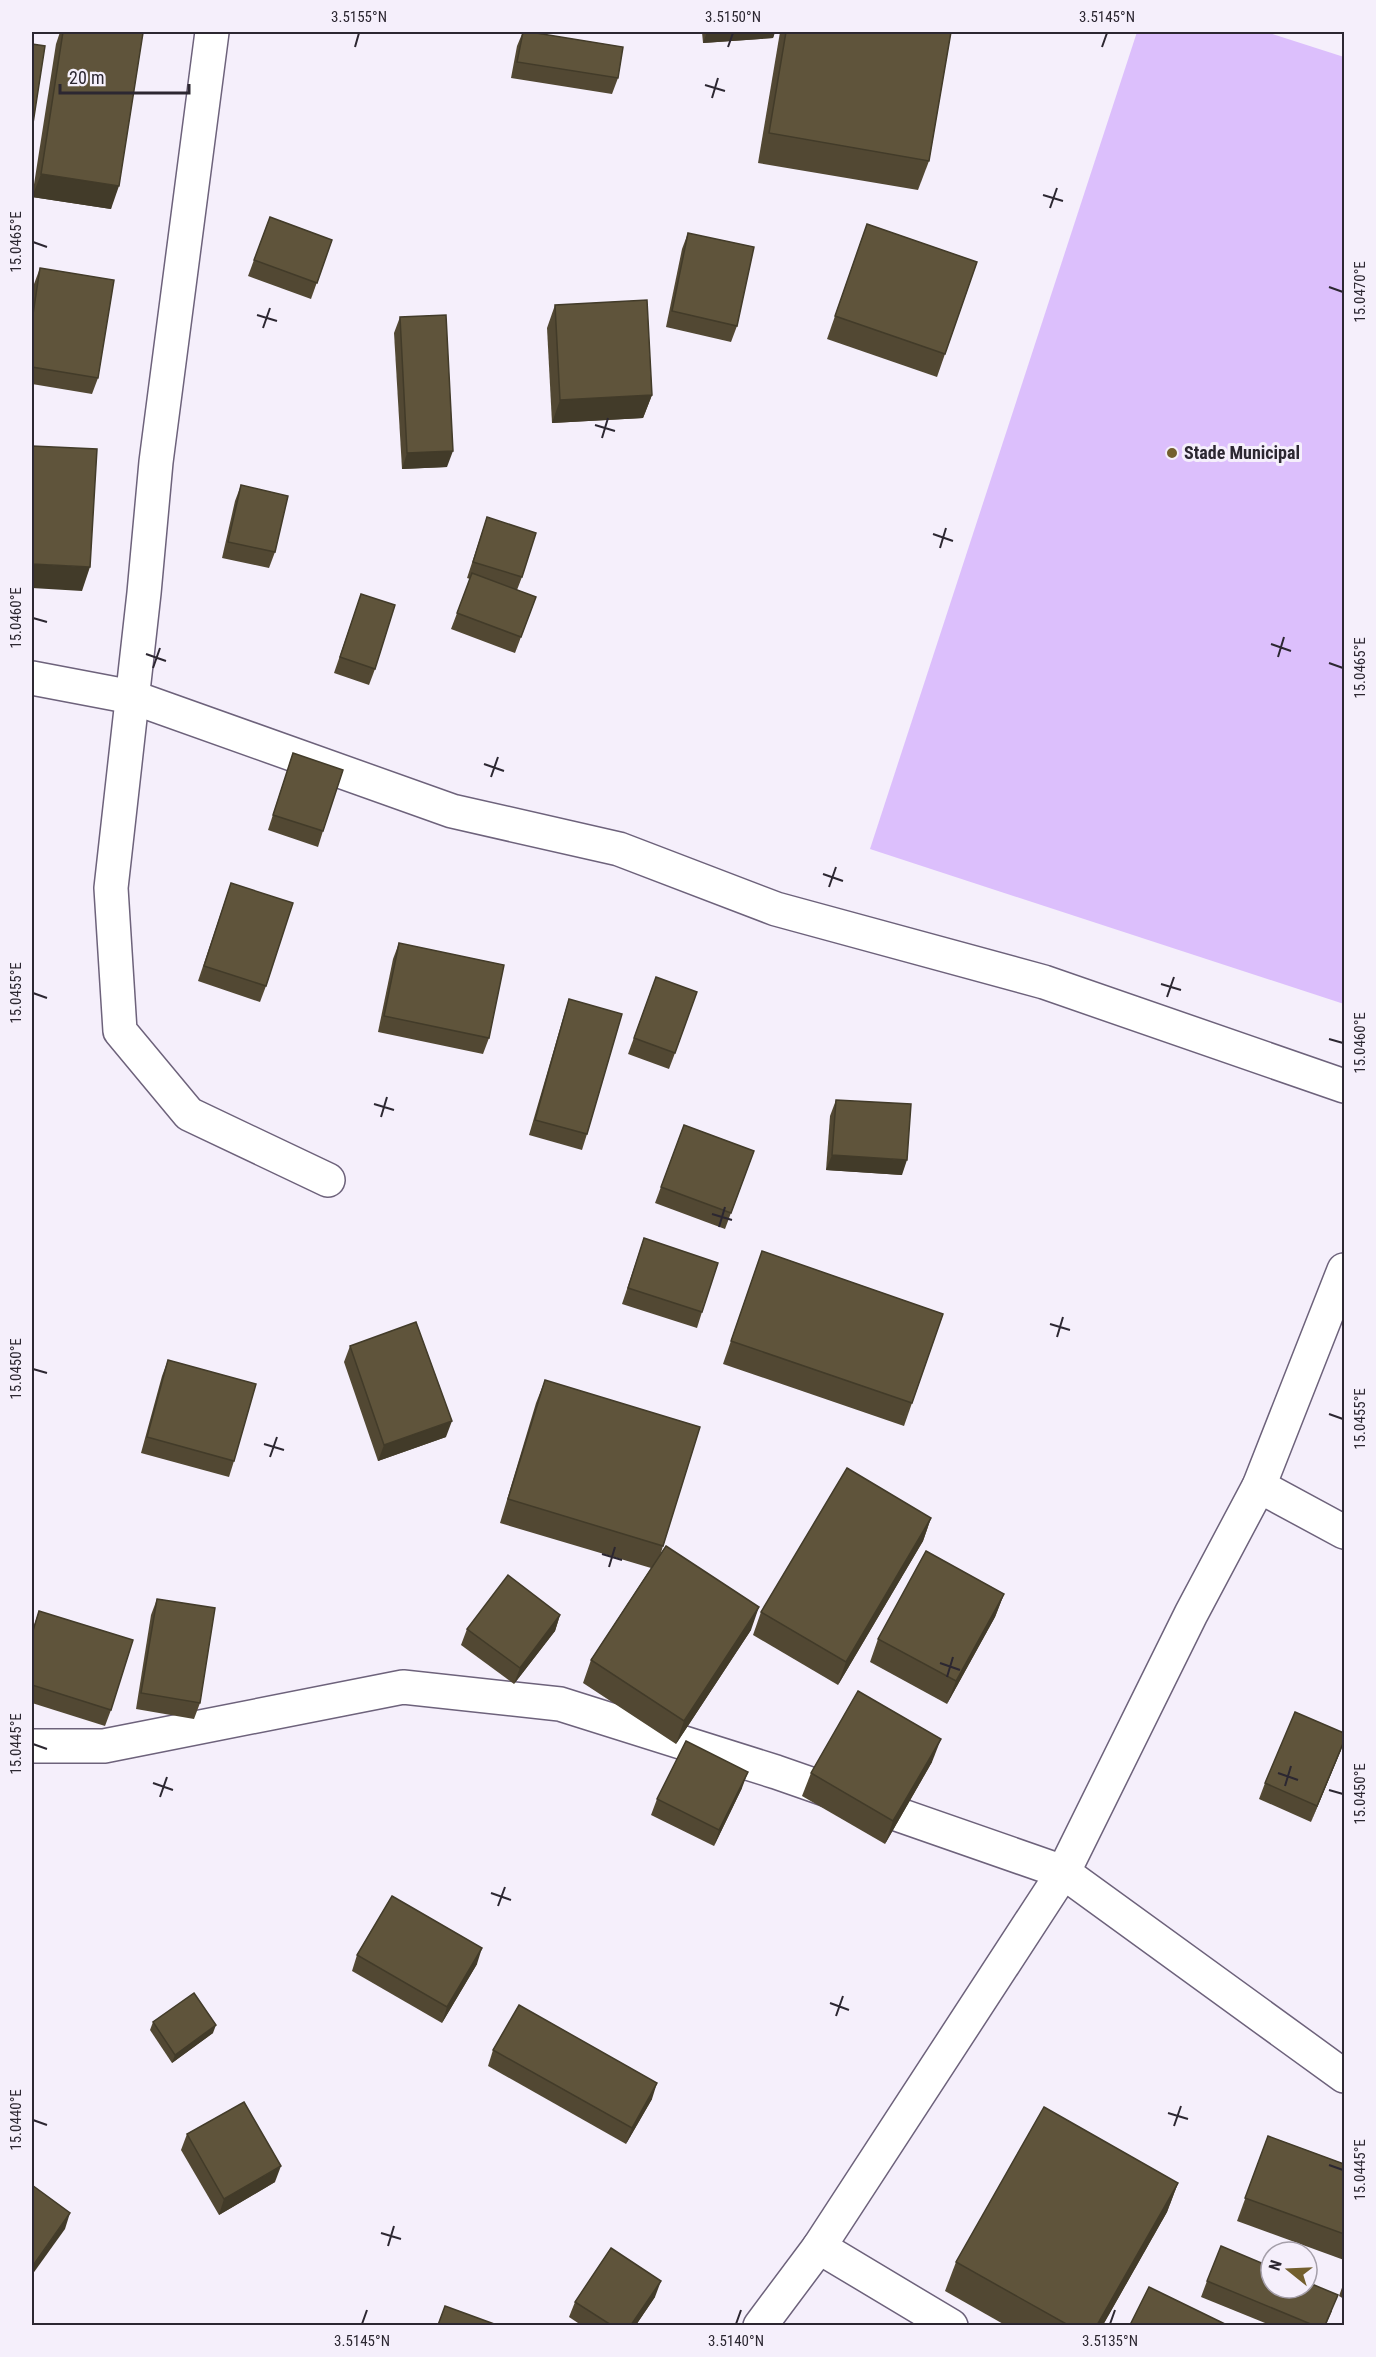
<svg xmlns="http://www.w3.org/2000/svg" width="1376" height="2357" font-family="'Roboto Condensed',sans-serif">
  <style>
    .green { fill: #dcbffc }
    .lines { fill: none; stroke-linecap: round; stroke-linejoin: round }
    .minor-casing { stroke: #6d627b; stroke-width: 36 }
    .tertiary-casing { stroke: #6d627b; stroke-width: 36 }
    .minor { stroke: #fff; stroke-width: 33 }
    .tertiary { stroke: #fff; stroke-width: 33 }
    .wall { fill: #524833 }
    .shaded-wall { fill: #423b29 }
    .building { fill: #5f543b; stroke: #423b29; stroke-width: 1.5 }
    .ticks { fill: none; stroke: #2c2731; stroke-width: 2 }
    .poi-dot { fill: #735f2e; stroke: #f5effb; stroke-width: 2 }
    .labels { text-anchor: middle; stroke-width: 6; stroke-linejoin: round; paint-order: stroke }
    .poi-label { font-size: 18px; font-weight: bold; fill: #2c2731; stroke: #f5effb; text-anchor: start }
    .neatline { fill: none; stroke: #2c2731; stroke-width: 2 }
    .ticks-label { font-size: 15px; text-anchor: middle; fill: #2c2731 }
  </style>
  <rect width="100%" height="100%" fill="#f5effb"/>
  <!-- green -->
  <path class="green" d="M1137 32H1266L1344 57V1004L870 849Z"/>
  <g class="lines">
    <!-- minor casing -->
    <g class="minor-casing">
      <g id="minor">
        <path d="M212 32 156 462 144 593 111 888 120 1031 189 1114 328 1180"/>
        <path d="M32 678 132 697 452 811 619 849 776 909 1044 982 1344 1086"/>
        <path d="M1259 1486 1344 1532"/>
        <path d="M32 1746H104L403 1687 560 1704 776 1772 1063 1872 1344 2076"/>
        <path d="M819 2247 951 2326"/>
      </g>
    </g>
    <!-- tertiary casing -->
    <g class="tertiary-casing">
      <path id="tertiary" d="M760 2326 819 2247 1064 1871 1191 1614 1259 1486 1344 1270"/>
    </g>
    <!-- minor -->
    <use href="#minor" class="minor"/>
    <!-- tertiary -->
    <use href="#tertiary" class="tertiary"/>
  </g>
  <!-- wall -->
  <g class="wall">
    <path d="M60 32H136L111 209 32 197 56 44Z"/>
    <path d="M521 32H545L539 33 618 78 612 94 511 78 517 46 522 34Z"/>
    <path d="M702 32H775L773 38 703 43Z"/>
    <path d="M780 32H951L929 161 918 190 758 163Z"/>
    <path d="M270 217 332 240 311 299 248 276Z"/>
    <path d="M867 224 977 262 937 377 827 339Z"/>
    <path d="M688 233 737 326 731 342 666 327 682 249Z"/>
    <path d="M40 268 98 378 92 394 32 384V300L34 284Z"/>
    <path d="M555 305 652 395 643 418 552 423 547 328Z"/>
    <path d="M400 317 447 467 402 469 394 333Z"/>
    <path d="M241 485 275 552 269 568 222 558 235 501Z"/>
    <path d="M487 517 522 577 517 590 536 597 515 653 451 629 470 579 467 578Z"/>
    <path d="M361 594 375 669 369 685 334 673Z"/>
    <path d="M293 753 323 831 318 847 268 830Z"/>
    <path d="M231 883 266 986 260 1002 198 981Z"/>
    <path d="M399 943 489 1038 483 1054 378 1032 393 959Z"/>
    <path d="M656 977 675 1053 669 1069 628 1054Z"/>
    <path d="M569 999 587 1134 582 1150 529 1135 564 1015Z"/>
    <path d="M836 1100 902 1175 826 1170 830 1116Z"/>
    <path d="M684 1125 754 1151 725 1229 655 1203Z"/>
    <path d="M644 1238 702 1312 697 1328 622 1304Z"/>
    <path d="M762 1251 943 1314 904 1426 723 1364Z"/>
    <path d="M350 1346 446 1437 378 1461 344 1362Z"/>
    <path d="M168 1360 234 1461 229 1477 141 1453 162 1376Z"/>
    <path d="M545 1380 663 1546 660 1556 751 1630 676 1744 583 1683 591 1660 651 1568 500 1523 536 1403Z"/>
    <path d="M931 1518 923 1541 838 1685 753 1635 761 1612Z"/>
    <path d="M1004 1594 995 1617 947 1704 870 1662 878 1639Z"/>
    <path d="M157 1599 200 1703 194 1719 136 1709 151 1615Z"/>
    <path d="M39 1611 111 1710 105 1726 32 1703V1631Z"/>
    <path d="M560 1615 555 1631 514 1684 461 1645 467 1629Z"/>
    <path d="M1341 1750 1311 1822 1259 1799 1265 1783Z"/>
    <path d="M932 1762 885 1844 802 1796 811 1773Z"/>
    <path d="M742 1788 714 1846 651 1815 657 1799Z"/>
    <path d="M357 1955 477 1964 442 2023 352 1971Z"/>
    <path d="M153 2022 213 2033 172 2063 150 2030Z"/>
    <path d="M493 2050 652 2099 626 2144 488 2066Z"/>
    <path d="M187 2134 275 2182 219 2215 181 2150Z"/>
    <path d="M1268 2136 1344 2164V2260L1237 2221Z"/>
    <path d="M1178 2183 1167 2212 1103 2325H1005L945 2291 956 2262Z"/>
    <path d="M1207 2281 1332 2311 1326 2325H1270L1201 2297Z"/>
    <path d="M1344 2282V2299L1339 2296Z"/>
    <path d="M655 2297 636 2325H581L569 2317 575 2302Z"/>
  </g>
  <!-- shaded-wall -->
  <g class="shaded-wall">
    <path d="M707 32H775L773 38 703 43Z"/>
    <path d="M41 174 119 186 111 209 32 197Z"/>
    <path d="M652 395 643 418 552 423 560 400Z"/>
    <path d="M453 451 447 467 402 469 407 453Z"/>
    <path d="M32 564 90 567 82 591 32 588Z"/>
    <path d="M832 1155 907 1160 902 1175 826 1170Z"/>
    <path d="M452 1421 446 1437 378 1461 384 1445Z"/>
    <path d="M931 1518 923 1541 838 1685 846 1662Z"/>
    <path d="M1004 1594 995 1617 947 1704 956 1681Z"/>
    <path d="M759 1607 751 1630 676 1744 684 1721Z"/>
    <path d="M560 1615 555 1631 514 1684 520 1668Z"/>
    <path d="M941 1739 932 1762 885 1844 893 1821Z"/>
    <path d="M1344 1741 1341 1750 1311 1822 1317 1806Z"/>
    <path d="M748 1772 742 1788 714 1846 719 1830Z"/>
    <path d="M482 1948 477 1964 442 2023 447 2007Z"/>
    <path d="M216 2025 213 2033 172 2063 175 2055Z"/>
    <path d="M657 2083 652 2099 626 2144 632 2128Z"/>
    <path d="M281 2166 275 2182 219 2215 224 2199Z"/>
    <path d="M1178 2183 1167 2212 1103 2325H1097Z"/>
    <path d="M70 2213 65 2229 32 2275V2267Z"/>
    <path d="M661 2281 655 2297 636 2325H631Z"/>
  </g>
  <!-- building -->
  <g class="building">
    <path d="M63 32H136L143 33 119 186 41 174Z"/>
    <path d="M523 32H530L623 47 618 78 517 62Z"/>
    <path d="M786 32H951L929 161 769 133Z"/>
    <path d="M32 44 45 46 32 130Z"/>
    <path d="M270 217 332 240 317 283 254 260Z"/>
    <path d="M867 224 977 262 945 354 835 316Z"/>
    <path d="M688 233 754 247 737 326 672 311Z"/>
    <path d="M40 268 114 280 98 378 32 367V321Z"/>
    <path d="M647 300 652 395 560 400 555 305Z"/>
    <path d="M446 315 453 451 407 453 400 317Z"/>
    <path d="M32 446 97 449 90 567 32 564Z"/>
    <path d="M241 485 288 496 275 552 228 542Z"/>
    <path d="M487 517 536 533 522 577 473 562Z"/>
    <path d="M472 573 536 597 521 637 457 613Z"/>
    <path d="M361 594 395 605 375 669 340 657Z"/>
    <path d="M293 753 343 770 323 831 273 815Z"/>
    <path d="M231 883 293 903 266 986 204 966Z"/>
    <path d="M399 943 504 965 489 1038 384 1016Z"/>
    <path d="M656 977 697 992 675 1053 634 1038Z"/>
    <path d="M569 999 622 1014 587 1134 535 1120Z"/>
    <path d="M836 1100 911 1104 907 1160 832 1155Z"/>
    <path d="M684 1125 754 1151 731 1213 661 1187Z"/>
    <path d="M644 1238 718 1263 702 1312 628 1288Z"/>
    <path d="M762 1251 943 1314 912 1403 731 1341Z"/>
    <path d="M416 1322 452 1421 384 1445 350 1346Z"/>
    <path d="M168 1360 256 1384 234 1461 147 1437Z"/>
    <path d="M545 1380 700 1427 663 1546 508 1499Z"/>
    <path d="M847 1468 931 1518 846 1662 761 1612Z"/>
    <path d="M666 1546 759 1607 684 1721 591 1660Z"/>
    <path d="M926 1551 1004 1594 956 1681 878 1639Z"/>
    <path d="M508 1575 560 1615 520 1668 467 1629Z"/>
    <path d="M157 1599 215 1608 200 1703 141 1693Z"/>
    <path d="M39 1611 133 1640 111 1710 32 1685V1634Z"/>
    <path d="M858 1691 941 1739 893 1821 811 1773Z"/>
    <path d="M1295 1712 1344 1733V1741L1317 1806 1265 1783Z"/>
    <path d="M686 1741 748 1772 719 1830 657 1799Z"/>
    <path d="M392 1896 482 1948 447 2007 357 1955Z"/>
    <path d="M194 1993 216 2025 175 2055 153 2022Z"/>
    <path d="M519 2005 657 2083 632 2128 493 2050Z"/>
    <path d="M244 2102 281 2166 224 2199 187 2134Z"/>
    <path d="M1044 2107 1178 2183 1097 2325H1068L956 2262Z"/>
    <path d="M1268 2136 1344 2164V2234L1245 2198Z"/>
    <path d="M32 2185 70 2213 32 2267Z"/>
    <path d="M1221 2246 1271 2267V2288H1307V2282L1338 2295 1325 2325H1313L1207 2281Z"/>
    <path d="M611 2248 661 2281 631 2325H611L575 2302Z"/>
    <path d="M1149 2287 1227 2325H1130Z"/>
    <path d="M445 2306 497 2325H438Z"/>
  </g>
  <!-- ticks -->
  <path class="ticks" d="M355 47 359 33M728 47 733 33M1102 47 1107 33M705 85 725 91M712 98 718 78M1043 195 1063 201M1050 208 1057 188M33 242 47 247M1329 287 1343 292M257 315 277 321M263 328 270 308M595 425 615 431M602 438 608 418M933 534 953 541M940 548 946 528M33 618 47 622M1271 644 1291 651M146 654 166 661M1278 657 1284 637M1329 663 1343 668M153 668 160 648M484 764 504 771M491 777 498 757M823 874 843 881M829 887 836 867M1161 984 1181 990M33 993 47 998M1167 997 1174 977M1329 1039 1343 1043M374 1104 394 1110M381 1117 387 1097M712 1214 732 1220M719 1227 725 1207M1050 1324 1070 1330M1057 1337 1063 1317M33 1369 47 1373M1329 1414 1343 1419M264 1444 284 1450M270 1457 277 1437M602 1554 622 1560M609 1567 615 1547M940 1663 960 1670M947 1677 953 1657M33 1744 47 1749M1278 1773 1298 1780M153 1783 173 1790M1285 1786 1291 1766M1329 1790 1343 1794M160 1797 167 1777M491 1893 511 1900M498 1906 505 1887M830 2003 849 2010M836 2016 843 1996M1168 2113 1188 2119M33 2120 47 2125M1174 2126 1181 2106M1329 2165 1343 2170M381 2233 401 2239M388 2246 394 2226M362 2324 367 2310M736 2324 741 2310M1110 2324 1115 2310"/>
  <!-- markers -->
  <circle class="poi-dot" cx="1172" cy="453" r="6"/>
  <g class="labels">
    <!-- poi labels -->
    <g class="poi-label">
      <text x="1184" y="459">Stade Municipal</text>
    </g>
  </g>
  <!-- border -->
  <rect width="1376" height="2357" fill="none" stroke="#f5effb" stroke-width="66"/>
  <!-- north arrow -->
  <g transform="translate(1289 2270) rotate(288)"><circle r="28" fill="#f5effb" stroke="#a59faa" stroke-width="1.5"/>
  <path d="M0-4.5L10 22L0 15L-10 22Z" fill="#735f2e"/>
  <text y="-9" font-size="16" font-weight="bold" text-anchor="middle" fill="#2c2731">N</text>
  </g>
  <!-- scale -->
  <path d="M60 84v9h129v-9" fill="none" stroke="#2c2731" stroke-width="3"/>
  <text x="69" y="84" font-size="18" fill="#2c2731" stroke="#f5effb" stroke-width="4.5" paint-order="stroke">20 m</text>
  <rect x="33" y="33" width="1310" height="2291" class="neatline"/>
  <g class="ticks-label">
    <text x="359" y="22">3.5155°N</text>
    <text x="733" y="22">3.5150°N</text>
    <text x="1107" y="22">3.5145°N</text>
    <text transform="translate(16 242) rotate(-90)" y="5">15.0465°E</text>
    <text transform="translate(1360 292) rotate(-90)" y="5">15.0470°E</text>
    <text transform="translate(16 618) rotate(-90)" y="5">15.0460°E</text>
    <text transform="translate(1360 668) rotate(-90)" y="5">15.0465°E</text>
    <text transform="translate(16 993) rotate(-90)" y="5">15.0455°E</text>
    <text transform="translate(1360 1043) rotate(-90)" y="5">15.0460°E</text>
    <text transform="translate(16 1369) rotate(-90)" y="5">15.0450°E</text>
    <text transform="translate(1360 1419) rotate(-90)" y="5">15.0455°E</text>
    <text transform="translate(16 1744) rotate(-90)" y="5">15.0445°E</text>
    <text transform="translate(1360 1794) rotate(-90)" y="5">15.0450°E</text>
    <text transform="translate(16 2120) rotate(-90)" y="5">15.0440°E</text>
    <text transform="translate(1360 2170) rotate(-90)" y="5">15.0445°E</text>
    <text x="362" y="2346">3.5145°N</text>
    <text x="736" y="2346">3.5140°N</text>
    <text x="1110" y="2346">3.5135°N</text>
  </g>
</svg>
